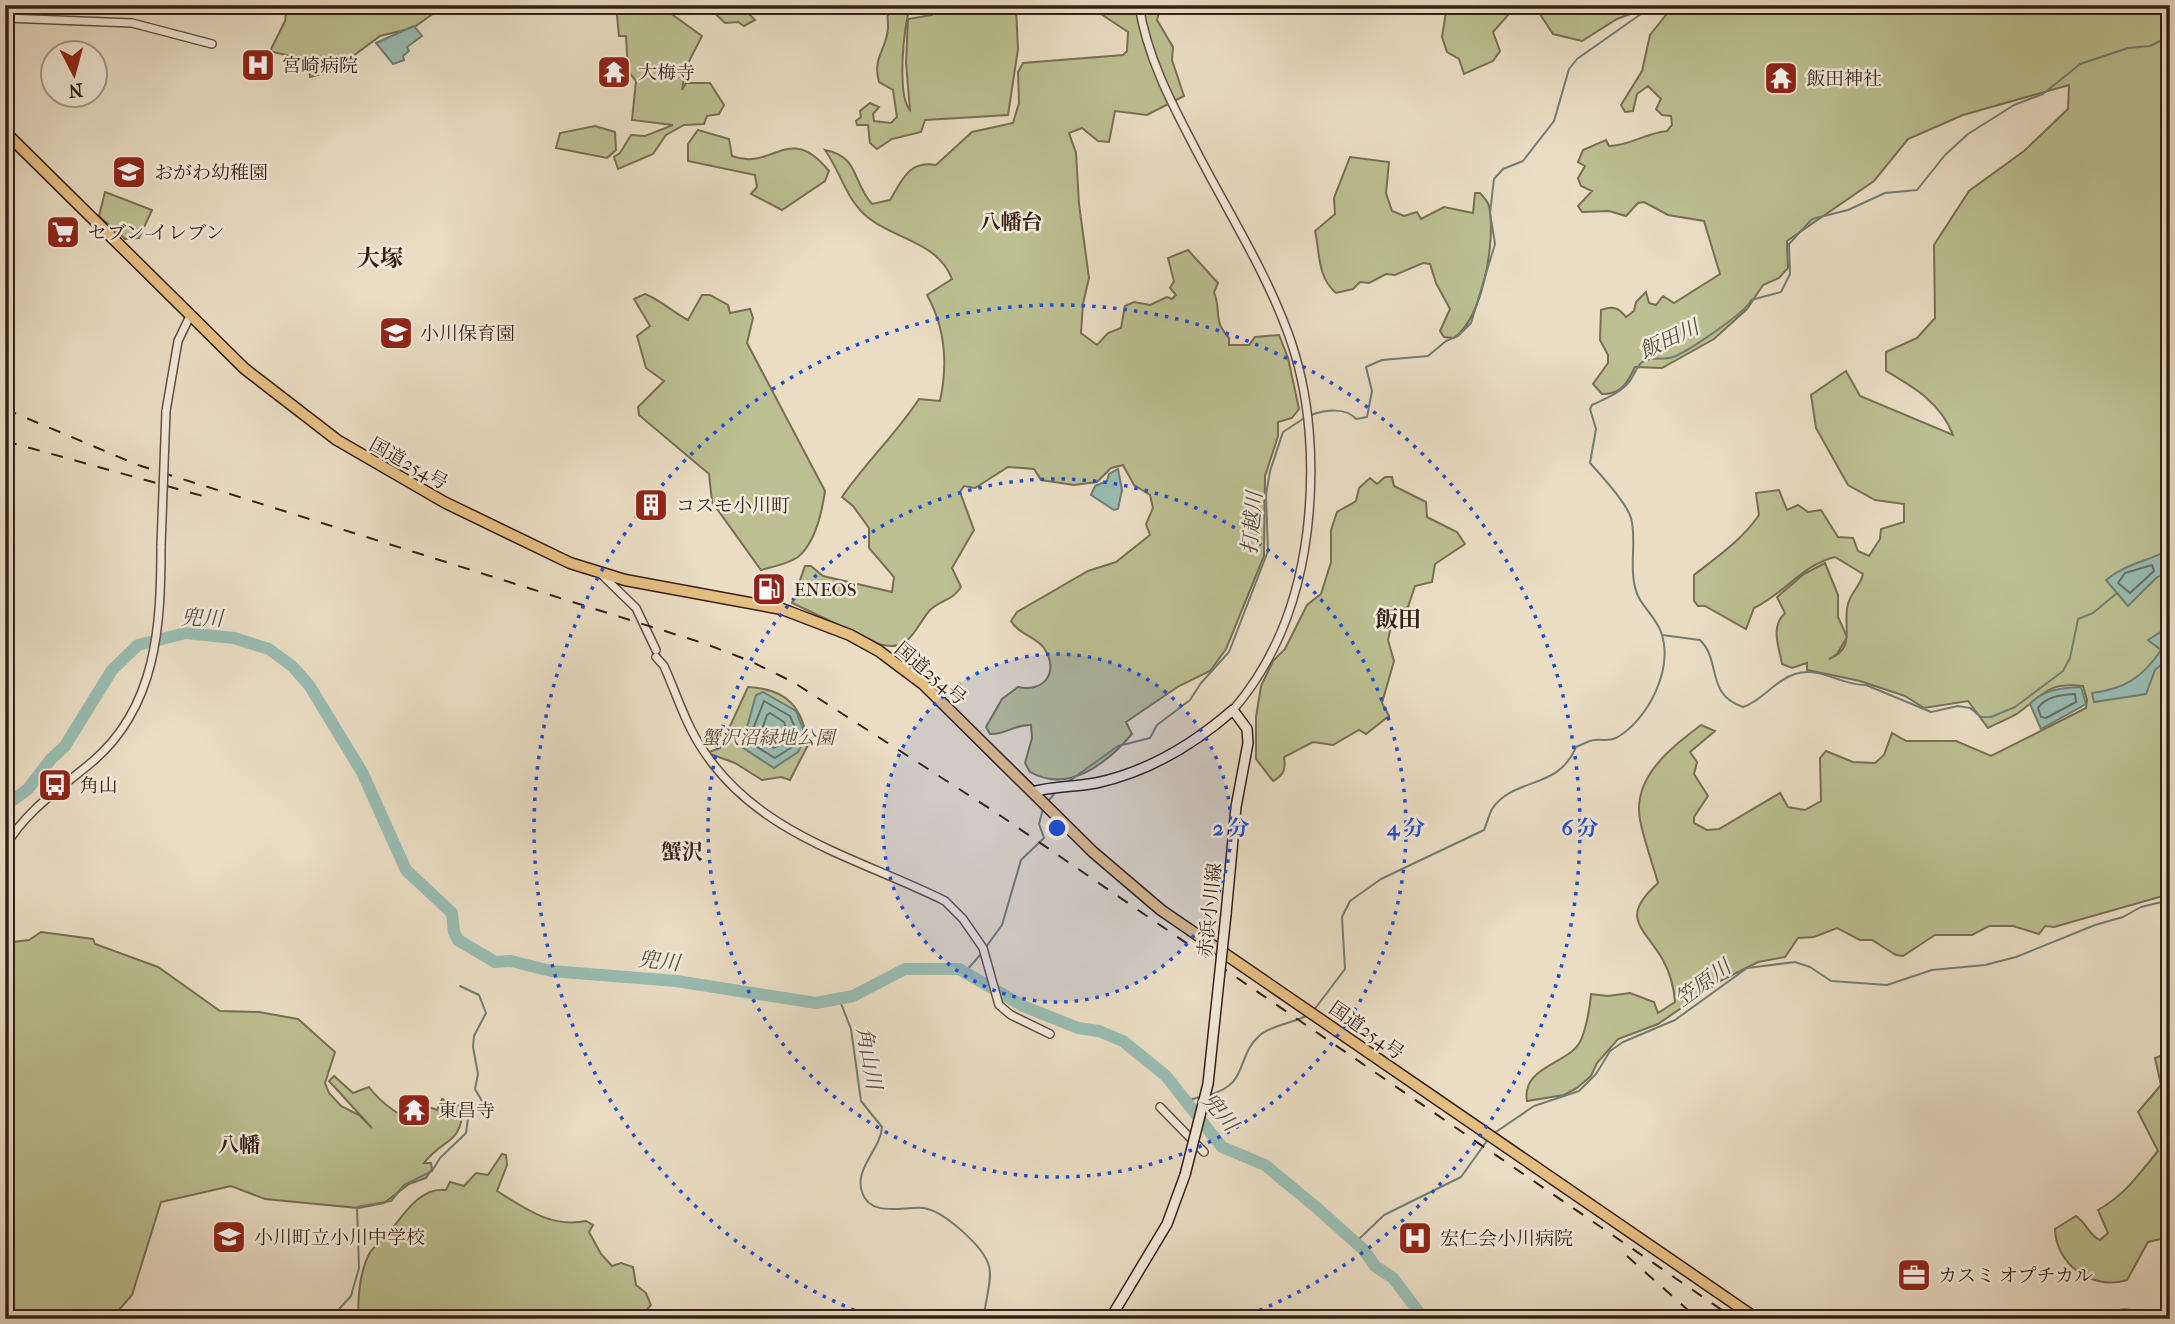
<svg xmlns="http://www.w3.org/2000/svg" width="2175" height="1324" font-family="'IM FELL French Canon','Noto Serif JP',serif">
  <style>
    .green { fill: #bbbf91; stroke: #796e54; stroke-width: 2 }
    .water { fill: #98bcb1; stroke: #717d73; stroke-width: 2 }
    .lines { fill: none; stroke-linecap: round; stroke-linejoin: round }
    .shore { stroke: #686d64; stroke-width: 2 }
    .stream { stroke: #717d73; stroke-width: 2 }
    .river { stroke: #98bcb1; stroke-width: 12 }
    .tertiary-casing { stroke: #644e42; stroke-width: 10 }
    .secondary-casing { stroke: #371e16; stroke-width: 12 }
    .trunk-casing { stroke: #371e16; stroke-width: 13 }
    .tertiary { stroke: #f1e9d9; stroke-width: 7 }
    .secondary { stroke: #f1e9d9; stroke-width: 9 }
    .trunk { stroke: #e5be82; stroke-width: 10 }
    .rail { stroke: #371e16; stroke-width: 2; stroke-dasharray: 12 12; stroke-linecap: butt }
    .tertiary-bridge-casing { stroke: #644e42; stroke-width: 10; stroke-linecap: butt }
    .secondary-bridge-casing { stroke: #371e16; stroke-width: 12; stroke-linecap: butt }
    .tertiary-bridge { stroke: #f1e9d9; stroke-width: 7 }
    .secondary-bridge { stroke: #f1e9d9; stroke-width: 9 }
    .ring { fill: none; stroke: #1d4ed8; stroke-width: 3.5; stroke-dasharray: 3.5 7 }
    .labels { text-anchor: middle; stroke-width: 5; stroke-linejoin: round; paint-order: stroke }
    .poi-label { font-size: 19px; fill: #371e16; stroke: #f1e9d9; text-anchor: start }
    .street-label { font-size: 19px; fill: #371e16; stroke: #f1e9d9 }
    .park-label { font-size: 19px; font-style: italic; fill: #5f4e3b; stroke: #f1e9d9 }
    .neighbourhood-label { font-size: 21px; font-weight: bold; fill: #371e16; stroke: #f1e9d9 }
    .water-label { font-size: 21px; font-style: italic; fill: #544d44; stroke: #f1e9d9 }
    .quarter-label { font-size: 23px; font-weight: bold; fill: #371e16; stroke: #f1e9d9 }
    .centre { fill: #1d4ed8; stroke: #f1e9d9; stroke-width: 3.5 }
    .ring-label { font-size: 21px; text-anchor: middle; font-weight: bold; fill: #1d4ed8; stroke: #f1e9d9; stroke-width: 5; stroke-linejoin: round; paint-order: stroke }
  </style>
  <rect width="100%" height="100%" fill="#eaddc4"/>
  <filter id="stains"><feTurbulence type="fractalNoise" baseFrequency=".00286" numOctaves="4"/><feColorMatrix values="0 0 0 0 .2 0 0 0 0 .09 0 0 0 0 .02 0 0 0 .5 -.17"/></filter>
  <radialGradient id="worn" r=".72"><stop offset=".6" stop-color="#630" stop-opacity="0"/><stop offset="1" stop-color="#630" stop-opacity=".3"/></radialGradient>
  <!-- green -->
  <g class="green">
    <path d="M287 5H445L413 28 380 36 333 71 310 77 309 61 270 51 285 21Z"/>
    <path d="M616 5H659L702 36 686 67 682 90 686 83H710L724 105 719 114 707 116 704 124 684 125 666 135 653 154 618 169 614 157 620 153 631 135 645 136 673 125 632 120 636 81 628 71 626 36H619Z"/>
    <path d="M706 5H740L755 20 744 26 738 22 725 23Z"/>
    <path d="M888 5H911C903 23 897 96 910 110L906 63 908 19 932 15 934 5H984L980 11 1016 8 1018 49 1008 115 925 120 921 132 892 139 877 149 870 143 868 125H857L856 121 861 117 860 111 870 103 879 107 873 114 874 121 891 123 897 117 893 90 879 82C872 57 887 49 888 28 888 20 887 13 888 5Z"/>
    <path d="M1102 5H1161L1157 20 1173 47 1172 60 1184 96 1147 115 1115 111 1109 142 1098 141 1082 128 1069 133 1076 153 1079 204 1089 278 1083 304 1081 333 1097 345 1108 333 1121 328 1125 306 1134 302 1150 305 1167 297 1172 299 1176 295 1170 288 1174 281 1168 258 1188 250 1218 283 1214 292C1222 313 1212 319 1229 338V345H1249L1255 337 1279 335 1288 358 1299 409 1292 418 1278 422V436L1265 476 1264 556 1226 649 1210 671 1179 686 1126 722 1132 734C1107 763 1069 794 1030 772L1025 763 1032 738 1031 725C1015 724 1005 735 990 734L986 727 1002 699 1018 687C1044 693 1060 672 1044 648 1036 637 1018 634 1011 621L1017 612 1088 571 1116 562 1150 535 1146 524 1153 508 1150 495 1134 485 1123 465 1111 468 1097 482 1074 485 1041 480 1034 469 1008 467 975 488 964 486 960 492 974 530 952 568 961 587C951 602 941 599 930 610 915 627 910 654 879 644L792 603 805 566H811L823 576 892 592 894 577 869 548V528L853 506 842 497C866 462 896 434 919 399L940 401C948 364 946 329 927 295L952 279C937 240 892 240 864 214 845 196 840 171 825 150 860 157 851 180 872 204L890 200C902 180 909 160 936 165L972 132 1013 123 1019 103 1018 72 1023 63 1123 55 1127 51 1128 32 1098 12Z"/>
    <path d="M1447 5H1517L1493 32 1500 51 1493 61 1464 74 1459 59 1447 52 1442 37Z"/>
    <path d="M1534 5H1654L1617 19 1582 41 1553 34Z"/>
    <path d="M1674 5H2170V894L2054 927 2045 926 2039 934 2013 926H1989L1972 935H1935L1903 956 1896 955 1872 940H1860L1837 928 1814 937 1798 938 1785 957 1758 962 1722 980 1658 1024 1618 1039 1597 1063 1591 1076 1577 1088 1564 1095 1527 1101C1521 1067 1568 1064 1580 1042 1586 1030 1590 1007 1591 994L1608 996 1630 993 1654 1002 1658 1013 1675 1002C1674 988 1670 973 1663 960 1643 926 1619 918 1658 883 1652 862 1644 840 1640 820 1632 777 1672 747 1701 725L1715 731 1690 752 1697 762 1694 774 1708 796 1694 817V823L1707 830 1719 829 1780 793 1788 807 1805 810 1821 801 1820 758 1826 751 1853 762 1875 763 1884 755 1892 733 1906 741H1956L1991 756 2086 708 2087 700 2083 686C2046 682 2044 695 2018 713 2009 719 1997 723 1988 728L1968 701 1924 708 1905 696 1860 681 1807 670V663L1792 668 1782 664C1779 646 1770 628 1785 613L1777 597 1804 574 1825 563 1838 595V617L1847 637 1837 654 1829 659C1857 648 1842 626 1848 604 1851 592 1860 587 1863 574L1835 557C1802 565 1784 594 1754 608L1746 629 1705 606H1698L1694 601V575C1718 556 1742 540 1759 515L1756 493 1779 490 1787 510 1798 505 1808 512 1821 510 1838 537 1853 538 1858 551 1869 556 1880 539 1881 529 1904 522V504L1875 500 1848 485 1816 428 1811 395 1846 371 1860 396 1953 435C1941 403 1915 388 1886 371V352L1917 338 1935 318 1934 245 1969 191 2024 151 2068 109 2069 85 1963 115 1908 139 1874 181 1787 241 1788 268 1779 278 1763 285 1747 309 1714 339 1662 368 1635 367C1628 382 1621 395 1602 394L1593 384 1608 363V355L1600 340 1601 310C1613 306 1618 307 1626 317L1634 311 1636 302 1646 292 1649 303 1656 305 1663 296 1674 303 1720 274 1704 221 1668 215 1644 202 1638 203 1626 216 1609 211 1582 212 1578 206 1592 191 1581 186 1578 178 1585 166 1578 162 1583 150 1606 140 1609 146C1629 146 1646 133 1667 131L1672 125 1671 116 1662 115 1656 109 1661 99 1648 86 1637 94 1633 111 1625 112 1621 105 1642 71 1650 35Z"/>
    <path d="M595 126 615 132 616 150 607 158 556 148 560 133Z"/>
    <path d="M698 130 729 139 732 156C773 172 788 121 829 171L825 181 782 210 751 194 757 187 755 175 688 161V144Z"/>
    <path d="M1350 157 1389 162 1386 193 1392 211 1404 216 1417 212 1421 219 1444 207 1473 213 1475 193H1480C1483 197 1488 201 1489 206 1496 240 1483 318 1454 338L1444 337 1440 331 1450 309 1436 283 1430 264 1423 263 1395 275 1386 274 1369 283 1360 282 1353 289 1336 293C1317 277 1320 252 1315 231L1335 214 1334 198Z"/>
    <path d="M105 192 152 210 139 238 125 239 99 216Z"/>
    <path d="M645 294C661 300 672 312 688 320L702 295H710L728 305 730 313 750 309 753 318 747 343 825 491C822 512 815 543 798 557 788 564 772 567 761 570L712 502 709 474 639 415 638 407 664 381 646 368 637 336 650 326 634 299Z"/>
    <path d="M1385 477H1392L1394 486 1426 502 1427 517 1457 532 1465 544 1435 564 1432 582 1415 586 1408 607 1394 613 1388 640 1394 661 1382 703 1389 716 1366 734 1359 730 1333 745 1313 742 1284 757C1286 769 1284 775 1273 781L1256 759V717L1261 686 1273 661 1285 649 1307 605 1321 594 1331 562V530L1337 512 1356 501 1359 488 1370 478 1377 484Z"/>
    <path d="M748 687C788 689 803 708 808 745L790 780 781 777 762 780 735 763 710 754 709 752 720 748Z"/>
    <path d="M41 932 93 939 95 944 158 967 220 1011 259 1012 298 1019 335 1052 325 1083 329 1093 341 1106 359 1115 372 1128 329 1081 334 1076 353 1093 369 1087C380 1102 404 1121 423 1124L429 1107 437 1110 442 1099 463 1107C461 1146 444 1137 424 1163H431L432 1169 426 1178 409 1184 384 1203 358 1208 265 1199 231 1186 161 1202 132 1295 111 1319H37L8 1309 5 943 29 940Z"/>
    <path d="M2170 1052V1237L2148 1242 2127 1280C2093 1291 2056 1265 2055 1229L2076 1216C2087 1223 2089 1236 2100 1240L2108 1233 2098 1210C2125 1195 2138 1175 2158 1151L2138 1112 2161 1085 2155 1058Z"/>
    <path d="M502 1154 506 1155 507 1165 497 1191C526 1209 551 1228 586 1221L593 1225 589 1232 601 1254 612 1266 621 1263 633 1267 636 1285 646 1293 651 1305 643 1314V1319H359C357 1299 360 1272 369 1254 374 1246 382 1242 388 1234 402 1217 420 1186 446 1190L450 1182 464 1186 476 1173 488 1175Z"/>
  </g>
  <!-- water -->
  <g class="water">
    <path d="M414 26 422 36 407 47 409 51 403 56 404 60 393 64 376 43Z"/>
    <path d="M1118 469 1122 490 1118 509 1114 510 1091 495 1095 486 1107 481 1109 474Z"/>
    <path d="M2170 549V570L2156 578 2128 606 2106 580C2126 563 2148 562 2170 549Z"/>
    <path d="M2170 626V657L2155 670 2146 694 2094 702 2092 693C2125 689 2143 677 2161 650L2148 640Z"/>
    <path d="M2081 687 2086 704 2041 729 2030 704C2044 689 2061 688 2081 687Z"/>
    <path d="M763 692 796 711 806 737 798 752 774 768 734 742 735 734 747 727 756 695Z"/>
  </g>
  <g class="lines">
    <!-- shore -->
    <g class="shore">
      <path d="M2152 565 2154 571 2130 593 2118 583 2125 573Z"/>
      <path d="M2075 694 2076 702 2046 718 2041 717 2038 708C2046 696 2062 695 2075 694Z"/>
      <path d="M764 701 790 716 798 735 792 747 775 758 744 739 753 729Z"/>
      <path d="M770 713 784 722 788 734 785 741 774 748 759 738 767 715Z"/>
    </g>
    <!-- stream -->
    <g class="stream">
      <path d="M1311 415C1325 410 1346 407 1356 419L1367 417 1372 391 1366 367 1382 360 1428 356 1446 341 1458 336 1471 323 1495 244 1490 213 1494 179 1503 169 1523 161 1554 121 1569 69 1577 59 1648 9"/>
      <path d="M1662 635 1700 640C1722 662 1705 694 1743 707 1762 701 1775 680 1795 674 1821 666 1842 686 1866 685L1931 712 1958 706 1970 708 1981 717H1991L2015 707 2063 671 2070 658 2078 619 2093 613 2117 593"/>
      <path d="M1065 784 1118 746 1150 738 1157 725 1190 700 1201 683 1229 652 1268 551 1266 495 1270 471 1283 432 1306 417"/>
      <path d="M1048 801 1056 792"/>
      <path d="M986 947 1002 925 1021 860 1044 838 1039 824 1043 809"/>
      <path d="M965 972 981 954"/>
      <path d="M460 986 479 995 486 1013 474 1036 473 1047 478 1074 475 1089 482 1101 490 1106"/>
      <path d="M840 1001 851 1029 861 1101 882 1127C881 1149 854 1168 862 1192 870 1218 904 1206 923 1208 943 1210 984 1247 989 1266 993 1281 984 1303 984 1319"/>
      <path d="M1314 1010 1345 969 1342 917 1350 901 1381 879 1484 830C1487 823 1489 815 1492 809 1514 776 1558 791 1576 747 1581 745 1589 740 1595 740 1604 739 1607 742 1616 738 1648 720 1674 669 1661 632 1655 615 1638 604 1635 587 1629 565 1637 540 1631 518 1627 504 1601 475 1590 463L1596 429 1590 409 1592 405C1605 399 1620 393 1629 382 1634 376 1636 368 1641 363 1651 355 1662 361 1673 357 1687 352 1747 312 1751 300L1781 292 1790 274 1789 244 1812 219 1848 210 1885 193 1917 190 1945 155 1968 134 2014 105 2043 94 2080 64 2128 48 2150 46 2170 36"/>
      <path d="M1209 1095C1250 1084 1235 1057 1260 1035 1272 1025 1293 1023 1306 1016"/>
      <path d="M1186 1101 1200 1097"/>
      <path d="M1493 1134 1534 1106 1579 1091 1596 1074 1610 1051 1623 1042 1675 1020 1747 968 1795 962 1810 967 1831 981 1887 985 1932 970 1985 965 2016 957 2095 925 2123 917 2141 907 2170 900"/>
      <path d="M1356 1242 1384 1215 1461 1177 1489 1138"/>
      <path d="M330 1319 351 1296 359 1268 357 1207 391 1201 404 1185 432 1171 440 1158 466 1133 468 1118 476 1112"/>
      <path d="M2093 1319C2113 1311 2126 1303 2145 1317L2170 1305"/>
    </g>
    <!-- river -->
    <path class="river" d="M5 806 28 789 51 759 65 746 112 670 138 645 186 633 234 638 269 649 292 666 309 685 362 772 406 870 452 913 454 932 458 940 495 962 511 961 551 971 676 981 816 1003 853 996 905 969H959L1023 1006 1078 1028 1099 1031 1123 1041 1166 1076 1222 1147 1265 1165 1317 1208 1364 1250 1375 1266 1393 1278 1424 1319"/>
    <!-- tertiary casing -->
    <g class="tertiary-casing">
      <g id="tertiary">
        <path d="M1139 5C1147 58 1173 106 1197 152 1228 212 1265 270 1288 333 1311 395 1315 466 1307 532 1299 597 1276 660 1233 710"/>
        <path d="M5 18 132 23 212 44"/>
        <path d="M166 411 178 341 190 316"/>
        <path d="M600 573 636 608 656 650"/>
        <path d="M656 657 664 666C676 693 686 725 703 750 759 836 859 858 945 901L963 919 983 948 999 1005 1011 1015 1050 1034"/>
        <path d="M5 847C27 809 60 789 92 762 157 707 161 625 161 546"/>
        <path d="M1160 1107 1204 1152"/>
      </g>
    </g>
    <!-- secondary casing -->
    <g class="secondary-casing">
      <g id="secondary">
        <path d="M1032 792C1053 786 1075 787 1096 783 1148 772 1194 744 1233 710L1247 729 1248 743 1236 807 1226 914"/>
        <path d="M1110 1319 1167 1224 1185 1175"/>
      </g>
    </g>
    <!-- trunk casing -->
    <g class="trunk-casing">
      <path id="trunk" d="M5 132 245 369 337 440 444 502 570 563 625 580 782 609 850 635 879 651 923 684 1093 852 1161 910 1757 1319"/>
    </g>
    <!-- tertiary -->
    <use href="#tertiary" class="tertiary"/>
    <!-- secondary -->
    <use href="#secondary" class="secondary"/>
    <!-- trunk -->
    <use href="#trunk" class="trunk"/>
    <!-- rail -->
    <g class="rail">
      <path d="M5 409 138 465 706 644 750 661 793 682 998 814 1735 1319"/>
      <path d="M5 441 210 498"/>
      <path d="M1627 1256 1698 1319"/>
    </g>
    <!-- tertiary-bridge casing -->
    <g class="tertiary-bridge-casing">
      <path id="tertiary-bridge" d="M161 546 166 411"/>
    </g>
    <!-- secondary-bridge casing -->
    <g class="secondary-bridge-casing">
      <path id="secondary-bridge" d="M1185 1175 1208 1084 1226 914"/>
    </g>
    <!-- tertiary-bridge -->
    <use href="#tertiary-bridge" class="tertiary-bridge"/>
    <!-- secondary-bridge -->
    <use href="#secondary-bridge" class="secondary-bridge"/>
  </g>
  <!-- distance rings -->
  <circle cx="1057" cy="828" r="174" fill="#1d4ed8" fill-opacity=".12"/>
  <g class="ring">
    <circle cx="1057" cy="828" r="174"/>
    <circle cx="1057" cy="828" r="349"/>
    <path d="M874 1318A523 523 0 1 1 1240 1318"/>
  </g>
  <!-- icons -->
  <defs>
    <g id="hospital-square" transform="scale(1.75)"><rect x="-9" y="-9" width="18" height="18" rx="4" fill="#8f2418" stroke="#f1e9d9"/><path d="M-5-5h3v3.5h4V-5h3V5h-3V1.5h-4V5h-3Z" fill="#fff"/></g>
    <g id="temple-square" transform="scale(1.75)"><rect x="-9" y="-9" width="18" height="18" rx="4" fill="#8f2418" stroke="#f1e9d9"/><path d="M0-6L5-2H3V0L6.5 2.5H4V6H1.5V3h-3V6H-4V2.5H-6.5L-3 0V-2H-5Z" fill="#fff"/></g>
    <g id="school-square" transform="scale(1.75)"><rect x="-9" y="-9" width="18" height="18" rx="4" fill="#8f2418" stroke="#f1e9d9"/><path d="M0-5L7-2L0 1L-7-2ZM-4 1L0 2.5L4 1V4Q0 6-4 4Z" fill="#fff"/></g>
    <g id="supermarket-square" transform="scale(1.75)"><rect x="-9" y="-9" width="18" height="18" rx="4" fill="#8f2418" stroke="#f1e9d9"/><path d="M-6-5.5h2.5l.6 2H6L4.5 2H-2.5L-4.4-4H-6ZM-1.5 3.2a1.3 1.3 0 1 0 .1 0ZM3 3.2a1.3 1.3 0 1 0 .1 0Z" fill="#fff"/></g>
    <g id="building-square" transform="scale(1.75)"><rect x="-9" y="-9" width="18" height="18" rx="4" fill="#8f2418" stroke="#f1e9d9"/><path d="M-4-6H4V6H1V3H-1V6H-4ZM-2.5-4.3h1.7v1.8h-1.7ZM.8-4.3h1.7v1.8H.8ZM-2.5-1h1.7V.8h-1.7ZM.8-1h1.7V.8H.8Z" fill="#fff"/></g>
    <g id="fuel-square" transform="scale(1.75)"><rect x="-9" y="-9" width="18" height="18" rx="4" fill="#8f2418" stroke="#f1e9d9"/><path d="M-5.5-6h7V0h2V4h1.3V-2.5L3-4.5l.8-.8L6-3V5H2.5V1h-1V6h-7ZM-4.2-4.7v3.2H.2V-4.7Z" fill="#fff"/></g>
    <g id="bus-square" transform="scale(1.75)"><rect x="-9" y="-9" width="18" height="18" rx="4" fill="#8f2418" stroke="#f1e9d9"/><path d="M-5-6H5V4H4V6H2V4H-2V6H-4V4H-5ZM-3.5-4V0h7V-4ZM-3.5 1.2v1.5H-2V1.2ZM2 1.2v1.5H3.5V1.2Z" fill="#fff"/></g>
    <g id="office-square" transform="scale(1.75)"><rect x="-9" y="-9" width="18" height="18" rx="4" fill="#8f2418" stroke="#f1e9d9"/><path d="M-6-3h4V-5.5h4V-3h4V5H-6ZM-1-4.5V-3h2v-1.5ZM-6 0V1H6V0Z" fill="#fff"/></g>
  </defs>
  <g fill-rule="evenodd">
    <use href="#hospital-square" x="258" y="65"/>
    <use href="#temple-square" x="614" y="72"/>
    <use href="#temple-square" x="1781" y="78"/>
    <use href="#school-square" x="129" y="172"/>
    <use href="#supermarket-square" x="63" y="232"/>
    <use href="#school-square" x="396" y="333"/>
    <use href="#building-square" x="651" y="505"/>
    <use href="#fuel-square" x="769" y="589"/>
    <use href="#bus-square" x="55" y="785"/>
    <use href="#temple-square" x="414" y="1110"/>
    <use href="#school-square" x="229" y="1237"/>
    <use href="#hospital-square" x="1415" y="1238"/>
    <use href="#office-square" x="1914" y="1275"/>
  </g>
  <g class="labels">
    <!-- poi labels -->
    <g class="poi-label">
      <text x="282" y="72">宮崎病院</text>
      <text x="638" y="79">大梅寺</text>
      <text x="1806" y="85">飯田神社</text>
      <text x="154" y="179">おがわ幼稚園</text>
      <text x="88" y="239">セブン-イレブン</text>
      <text x="420" y="340">小川保育園</text>
      <text x="676" y="512">コスモ小川町</text>
      <text x="794" y="596">ENEOS</text>
      <text x="80" y="792">角山</text>
      <text x="438" y="1117">東昌寺</text>
      <text x="254" y="1244">小川町立小川中学校</text>
      <text x="1440" y="1245">宏仁会小川病院</text>
      <text x="1938" y="1282">カスミ オプチカル</text>
    </g>
    <!-- street labels -->
    <g class="street-label">
      <text transform="translate(409 463) rotate(29)" y="7">国道254号</text>
      <text transform="translate(931 673) rotate(40)" y="7">国道254号</text>
      <text transform="translate(1209 910) rotate(-84)" y="7">赤浜小川線</text>
      <text transform="translate(1367 1030) rotate(35)" y="7">国道254号</text>
    </g>
    <!-- park labels -->
    <g class="park-label">
      <text x="768" y="744">蟹沢沼緑地公園</text>
    </g>
    <!-- neighbourhood labels -->
    <g class="neighbourhood-label">
      <text x="1011" y="229">八幡台</text>
      <text x="682" y="859">蟹沢</text>
      <text x="239" y="1152">八幡</text>
    </g>
    <!-- water labels -->
    <g class="water-label">
      <text transform="translate(1669 339) rotate(-25)" y="7">飯田川</text>
      <text transform="translate(1252 523) rotate(-85)" y="7">打越川</text>
      <text transform="translate(202 618) rotate(2)" y="7">兜川</text>
      <text transform="translate(659 961) rotate(6)" y="7">兜川</text>
      <text transform="translate(1703 983) rotate(-36)" y="7">笠原川</text>
      <text transform="translate(869 1058) rotate(80)" y="7">角山川</text>
      <text transform="translate(1220 1112) rotate(50)" y="7">兜川</text>
    </g>
    <!-- quarter labels -->
    <g class="quarter-label">
      <text x="380" y="266">大塚</text>
      <text x="1398" y="627">飯田</text>
    </g>
  </g>
  <circle cx="1057" cy="828" r="10" class="centre"/>
  <g class="ring-label">
    <text x="1231" y="835">2 分</text>
    <text x="1406" y="835">4 分</text>
    <text x="1580" y="835">6 分</text>
  </g>
  <!-- margin -->
  <rect width="2175" height="1324" fill="none" stroke="#eaddc4" stroke-width="28"/>
  <rect x="7" y="7" width="2161" height="1310" fill="none" stroke="#371e16" stroke-width="3.5"/>
  <rect x="14" y="14" width="2147" height="1296" fill="none" stroke="#371e16" stroke-width="2"/>
  <!-- north arrow -->
  <g transform="translate(74 74) rotate(174)"><circle r="33" fill="#f1e9d9" stroke="#a7988b" stroke-width="2"/>
  <path d="M0-5L12 26L0 18L-12 26Z" fill="#8f2418"/>
  <text y="-10" font-size="19" font-weight="bold" text-anchor="middle" fill="#371e16">N</text>
  </g>
  <rect width="100%" height="100%" filter="url(#stains)"/>
  <rect width="100%" height="100%" fill="url(#worn)"/>
</svg>
